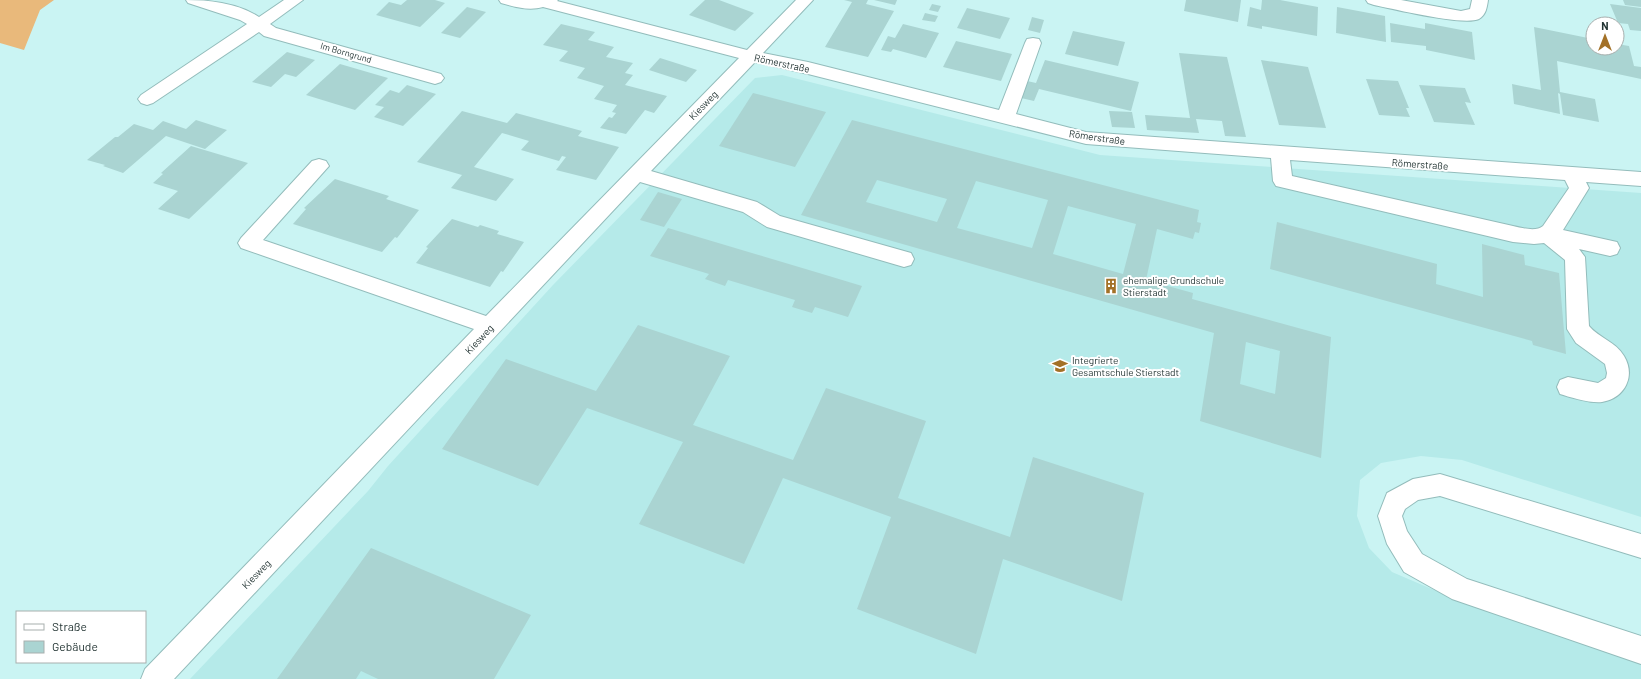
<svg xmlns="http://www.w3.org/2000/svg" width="1641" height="679" font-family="Barlow,sans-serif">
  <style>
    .built { fill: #b5eae9 }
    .green { fill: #e9b97b }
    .building { fill: #aad4d2; fill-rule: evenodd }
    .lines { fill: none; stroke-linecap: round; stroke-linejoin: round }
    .minor-casing { stroke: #93bcbb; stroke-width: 2 }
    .minor { fill: #fff; fill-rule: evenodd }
    .labels { text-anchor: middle; stroke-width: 4; stroke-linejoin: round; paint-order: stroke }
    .far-street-label { font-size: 9px; fill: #253635; stroke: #fff }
    .street-label { font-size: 10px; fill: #253635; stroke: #fff }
    .poi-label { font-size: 10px; fill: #253635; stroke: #fff; text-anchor: start }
  </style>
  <rect width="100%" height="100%" fill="#caf4f3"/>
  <!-- built -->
  <path class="built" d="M782 75 1100 155 1641 193V517L1462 460 1421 456 1381 463 1360 480 1357 516 1369 548 1392 572 1455 599 1641 661V679H190L368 491 388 466 553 285 755 78Z"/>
  <!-- green -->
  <path class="green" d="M0 0H54L40 10 24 50 0 43Z"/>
  <!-- building -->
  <g class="building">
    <path d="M407 0H435L445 3 420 27 376 15 389 2 401 5Z"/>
    <path d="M705 0H719L754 13 735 31 689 15Z"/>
    <path d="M844 0H868L866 4 894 11 868 57 825 47 852 2Z"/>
    <path d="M874 0H897L895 5Z"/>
    <path d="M1186 0H1241L1238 22 1184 11Z"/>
    <path d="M1262 0H1280L1318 7 1317 36 1262 26V29L1247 26 1250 7 1261 10Z"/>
    <path d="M1623 0H1641V7L1625 5Z"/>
    <path d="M932 4 941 6 938 12 929 10Z"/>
    <path d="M1610 4 1641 8V31L1630 30 1628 24 1618 23Z"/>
    <path d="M467 7 486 12 460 38 441 33Z"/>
    <path d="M1337 7 1385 16 1386 42 1336 33Z"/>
    <path d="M967 8 1010 18 1000 39 957 28Z"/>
    <path d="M925 13 938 16 935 22 922 20Z"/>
    <path d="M1032 17 1044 20 1040 33 1028 30Z"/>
    <path d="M1390 23 1425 29V23L1472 32 1475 60 1426 50V46L1391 42Z"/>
    <path d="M561 24 595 32 588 40 614 47 606 57 633 63 625 73 633 75 625 85 667 96 654 113 645 110 626 134 600 128 609 117 612 118 616 113 612 112 617 105 594 99 604 86 577 78 585 68 559 61 568 51 543 45Z"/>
    <path d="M903 24 939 33 926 58 893 49 891 52 881 50 888 36 895 38Z"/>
    <path d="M1534 27 1593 39V48H1617V44L1629 46 1634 66 1641 67V79L1557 61 1560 92 1595 99 1599 122 1563 115 1560 94 1558 93 1560 114 1514 104 1512 84 1541 90Z"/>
    <path d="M1073 31 1125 42 1118 66 1065 54Z"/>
    <path d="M956 41 1012 54 1001 81 943 67Z"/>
    <path d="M287 52 315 60 296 77 285 74 271 87 252 82Z"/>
    <path d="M1179 53 1227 57 1246 137 1225 136 1222 121 1196 119 1199 133 1147 130 1145 115 1190 118Z"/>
    <path d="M660 58 679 64 697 70 686 82 649 70Z"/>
    <path d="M1045 60 1139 82 1131 111 1039 89 1034 101 1021 98 1027 81 1036 83Z"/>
    <path d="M1261 60 1308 67 1326 128 1279 125Z"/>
    <path d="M340 64 388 78 355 110 306 95Z"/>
    <path d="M1366 79 1398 81 1409 108H1406L1410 117 1379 115Z"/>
    <path d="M407 85 436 94 403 126 374 117 384 107 375 105 390 90 399 93Z"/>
    <path d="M1419 85 1465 88 1471 103 1465 102 1475 125 1434 122Z"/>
    <path d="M753 93 826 112 795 167 719 146Z"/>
    <path d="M462 111 507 123 516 113 582 131 578 136 619 147 596 180 556 170 566 157 562 156 559 161 521 150 529 141 502 133 474 167 514 179 496 201 451 188 462 175 417 162Z"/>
    <path d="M1109 111 1132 112 1135 128 1112 127Z"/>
    <path d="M196 120 227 130 205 149 166 136 123 173 103 166 105 165 87 160 115 137H118L134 124 153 130 163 121 186 129Z"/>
    <path d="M852 120 1199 210 1197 222 1201 223 1199 233 1195 232 1193 239 1157 229 1146 280 1193 293 1192 299 1331 337 1321 458 1200 421 1214 333 801 215ZM877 180 947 199 937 222 866 202ZM976 181 1048 200 1032 248 957 228ZM1068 206 1136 224 1123 274 1053 254ZM1246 342 1280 351 1275 394 1240 384Z"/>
    <path d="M191 146 248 163 189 219 158 209 178 191 153 183 163 174 161 173Z"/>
    <path d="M335 179 389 196 386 199 419 210 397 238 395 237 382 252 293 224 306 209 304 208Z"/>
    <path d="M658 192 682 199 664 227 640 220Z"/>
    <path d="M452 219 478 227 480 225 499 231 497 234 524 242 503 272 501 271 490 287 416 263 428 248 426 247Z"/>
    <path d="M1277 222 1437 264 1436 284 1483 297 1482 244 1524 255 1525 265 1559 273 1566 354 1533 345 1532 341 1270 269Z"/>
    <path d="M668 228 819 273 862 286 848 317 815 307 812 313 792 307 795 300 728 280 725 286 705 279 709 274 650 256Z"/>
    <path d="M638 325 730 356 693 425 793 460 826 388 926 421 898 498 1010 537 1033 457 1144 493 1122 601 1003 559 976 654 857 609 891 517 783 478 744 564 639 524 683 442 587 408 538 486 442 449 506 359 596 391Z"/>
    <path d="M371 548 531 615 494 679H378L361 671 356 679H277Z"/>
  </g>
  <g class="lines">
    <!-- minor casing -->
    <g class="minor-casing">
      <g id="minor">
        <path d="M186 0C210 0 238 3 259 17L284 0H303L270 24 276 28 441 74 444 78 441 82 435 84 264 36 259 32 153 103 147 105 141 103 138 99 141 95 247 24 240 20 188 3Z"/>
        <path d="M499 0H558L557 1 747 50 796 0H813L763 53 808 62 999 110 1025 43 1027 39 1033 38 1039 39 1041 43 1016 114 1086 132 1641 172V186L1586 182 1589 188 1563 230 1617 242 1620 248 1617 254 1610 256 1579 249 1585 257 1589 326C1599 338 1616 342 1624 356 1636 376 1625 398 1602 402 1593 404 1569 397 1560 394L1557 387 1560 380 1568 377 1598 383 1606 378 1607 373 1605 364 1576 343 1567 329 1565 260 1544 243 1534 244 1513 242 1276 186 1273 181 1271 158 1086 144 808 74 755 62 651 171 757 202 780 216 911 253 914 259 911 265 904 267 774 229 767 227 743 212 640 182 174 679H141L145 669 474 329 241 248 238 243 241 238 312 161 319 159 326 161 329 166 263 240 486 316 739 58 543 7C529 11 515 7 501 3ZM1290 160 1565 180 1569 188 1543 226C1536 232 1522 228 1513 226L1292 176Z"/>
        <path d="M1366 0H1401L1461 11 1470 9 1472 0H1488C1487 7 1486 15 1479 19 1463 26 1394 9 1374 5L1368 3Z"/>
        <path d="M1440 474 1641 534V558L1440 496 1418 500 1405 509 1402 516 1407 531 1422 554 1467 579 1641 636V664L1452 599 1404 572 1387 544 1378 516 1387 493 1413 479Z"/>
      </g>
    </g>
    <!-- minor -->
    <use href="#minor" class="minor"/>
  </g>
  <!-- icons -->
  <defs>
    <g id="building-bare" transform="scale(1.2)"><path d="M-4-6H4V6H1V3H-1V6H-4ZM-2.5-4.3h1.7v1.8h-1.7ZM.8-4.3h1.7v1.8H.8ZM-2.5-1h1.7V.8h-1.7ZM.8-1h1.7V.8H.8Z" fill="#a37127" stroke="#fff" stroke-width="2.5" paint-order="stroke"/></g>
    <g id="school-bare" transform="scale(1.2)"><path d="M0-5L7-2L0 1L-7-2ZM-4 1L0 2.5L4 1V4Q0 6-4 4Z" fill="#a37127" stroke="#fff" stroke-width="2.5" paint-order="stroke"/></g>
  </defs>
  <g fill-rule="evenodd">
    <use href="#building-bare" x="1111" y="286"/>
    <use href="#school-bare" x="1060" y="366"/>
  </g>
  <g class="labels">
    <!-- far-street labels -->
    <g class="far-street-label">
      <text transform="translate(346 53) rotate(16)" y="3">Im Borngrund</text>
    </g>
    <!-- street labels -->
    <g class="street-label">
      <text transform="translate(782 63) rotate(12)" y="4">Römerstraße</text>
      <text transform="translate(703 105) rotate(-46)" y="4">Kiesweg</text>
      <text transform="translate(1097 137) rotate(8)" y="4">Römerstraße</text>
      <text transform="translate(1420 164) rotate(4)" y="4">Römerstraße</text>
      <text transform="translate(479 339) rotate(-47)" y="4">Kiesweg</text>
      <text transform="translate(256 574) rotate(-46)" y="4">Kiesweg</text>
    </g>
    <!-- poi labels -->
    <g class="poi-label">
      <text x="1123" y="284">ehemalige Grundschule<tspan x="1123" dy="12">Stierstadt</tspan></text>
      <text x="1072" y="364">Integrierte<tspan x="1072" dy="12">Gesamtschule Stierstadt</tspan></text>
    </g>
  </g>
  <!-- legend -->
  <rect x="16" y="611" width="130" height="52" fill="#ffffff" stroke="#a8afae"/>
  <rect x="24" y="624" width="20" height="6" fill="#ffffff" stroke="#a8afae"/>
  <text x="52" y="631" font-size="12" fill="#253635">Straße</text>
  <rect x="24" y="641" width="20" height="12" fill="#aad4d2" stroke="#a8afae"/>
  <text x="52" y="651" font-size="12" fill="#253635">Gebäude</text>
  <!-- north arrow -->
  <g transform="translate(1605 36)"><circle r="19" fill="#ffffff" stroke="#a8afae"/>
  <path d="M0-3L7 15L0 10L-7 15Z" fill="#a37127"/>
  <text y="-6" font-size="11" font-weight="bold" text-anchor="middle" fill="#253635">N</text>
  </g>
</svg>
